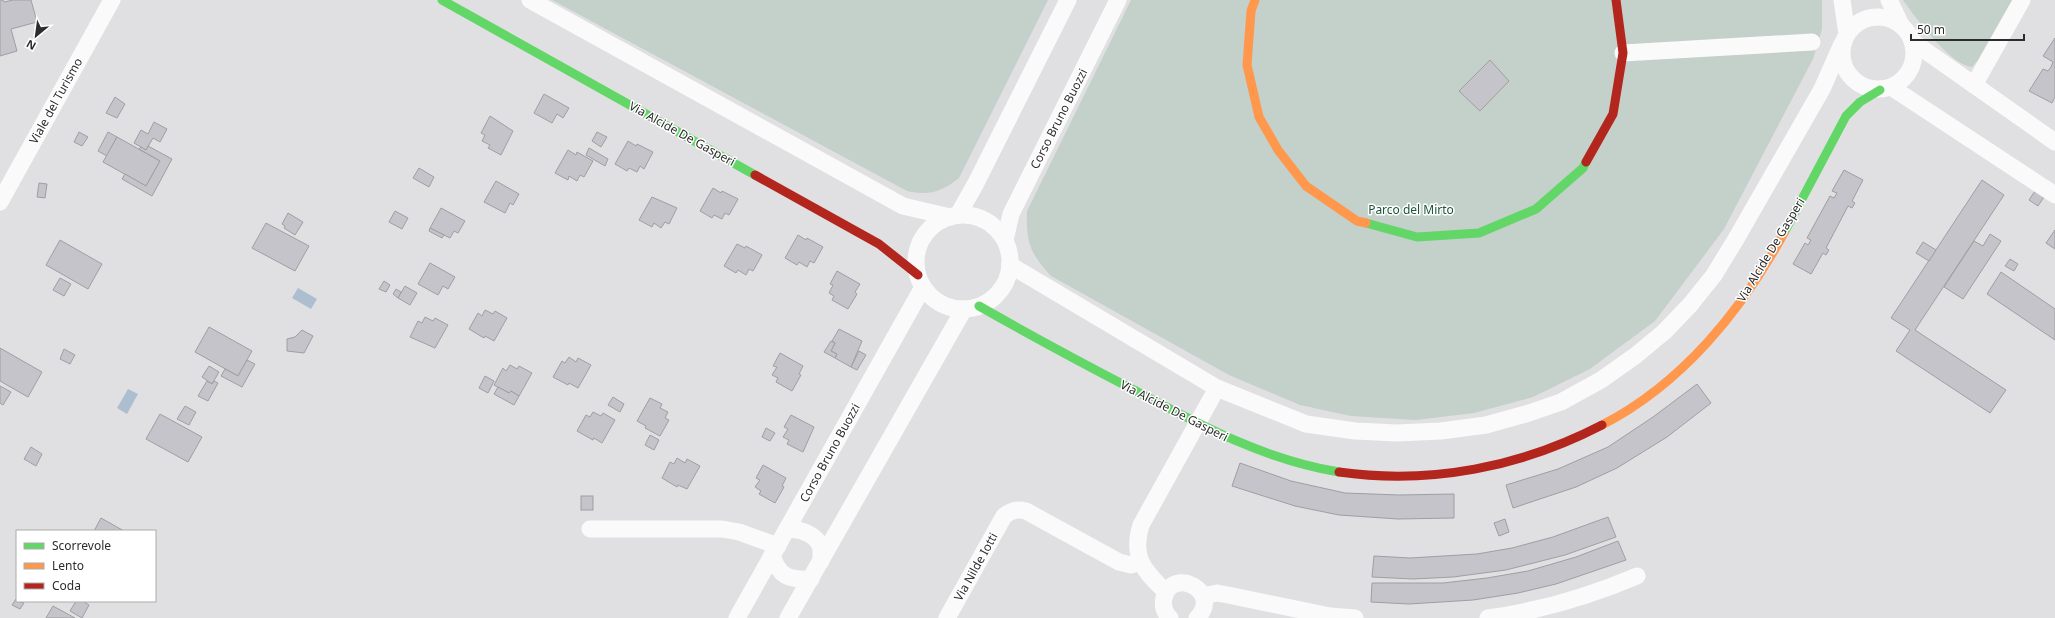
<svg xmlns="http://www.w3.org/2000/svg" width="2055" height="618" font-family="'Noto Sans',sans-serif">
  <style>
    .green { fill: #c4d0ca }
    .water { fill: #acbed0 }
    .building { fill: #c6c4cb; stroke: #9f9ea0 }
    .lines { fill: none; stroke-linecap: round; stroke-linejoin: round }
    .street { stroke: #fafafb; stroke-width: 17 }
    .fast { stroke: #63d668; stroke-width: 9 }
    .slow { stroke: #ff974d; stroke-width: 9 }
    .jam { stroke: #b3261e; stroke-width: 9 }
    .labels { text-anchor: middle; stroke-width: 3; stroke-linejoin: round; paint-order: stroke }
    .street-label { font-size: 12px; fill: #2c2c2e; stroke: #fff }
    .park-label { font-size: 12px; fill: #19553b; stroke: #fff }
  </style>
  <rect width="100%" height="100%" fill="#e0e0e2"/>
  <!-- green -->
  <g class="green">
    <path d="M552 0H1048L959 178C941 192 929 196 907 191Z"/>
    <path d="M1131 0H1822V29L1813 59 1724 229 1655 321 1590 369 1533 397 1474 413 1416 420 1351 416 1300 405 1229 375 1051 276C1030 253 1026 243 1027 211Z"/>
    <path d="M1903 0H2012L1978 60 1972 67C1951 66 1915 17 1903 0Z"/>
  </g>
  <!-- water -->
  <g class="water">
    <path d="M298 288 317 299 311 309 292 298Z"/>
    <path d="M128 389 138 394 127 414 117 408Z"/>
  </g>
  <!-- building -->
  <g class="building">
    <path d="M0 0H3L4 2 13 0H31L37 22 11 29 17 51 0 56Z"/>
    <path d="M2055 38V97L2052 103 2029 91 2043 69 2048 71 2051 67 2053 62 2043 56Z"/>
    <path d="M1490 60 1509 81 1480 111 1459 91Z"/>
    <path d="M544 94 569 108 563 118 557 114 552 123 534 113Z"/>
    <path d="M115 97 125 104 117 118 106 113Z"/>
    <path d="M490 116 513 131 501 155 488 148 490 145 482 141 485 135 481 133Z"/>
    <path d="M154 122 167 129 160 142 153 138 146 150 134 143 141 130 148 134Z"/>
    <path d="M79 132 88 137 82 146 74 142Z"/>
    <path d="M108 132 117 137 107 156 98 151Z"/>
    <path d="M597 132 607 137 601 147 592 141Z"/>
    <path d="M117 137 160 161 146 186 103 162Z"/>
    <path d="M628 141 636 146 637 144 653 152 644 169 640 166 637 172 629 168 627 171 615 164Z"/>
    <path d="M148 146 172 159 152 196 122 179 125 174 146 186 160 161 139 149 141 147 146 150Z"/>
    <path d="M589 148 608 159 605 166 586 155Z"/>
    <path d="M568 150 576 155 577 152 593 161 584 177 580 175 577 181 569 176 568 180 555 173Z"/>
    <path d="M419 168 434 177 429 187 413 178Z"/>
    <path d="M1844 170 1863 180 1852 201 1855 203 1852 208 1848 206 1826 248 1829 250 1826 255 1823 253 1811 274 1793 264 1805 243 1808 245 1811 240 1807 238 1830 196 1834 198 1837 193 1832 191Z"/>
    <path d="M1982 180 2004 195 1915 330 2006 390 1990 413 1896 351 1910 330 1891 318Z"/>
    <path d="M496 181 519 194 513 205 510 203 505 213 484 202Z"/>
    <path d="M39 183 47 184 45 198 37 197Z"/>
    <path d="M713 188 721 193 722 191 738 199 729 215 725 213 722 219 714 215 712 218 700 211Z"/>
    <path d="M2035 191 2044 197 2038 206 2029 200Z"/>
    <path d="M652 197 677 208 669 224 665 222 661 228 654 223 652 227 639 220Z"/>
    <path d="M441 208 465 221 458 233 454 231 450 238 430 228Z"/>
    <path d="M395 211 408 218 402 229 389 222Z"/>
    <path d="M288 213 303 222 295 235 284 228 285 226 282 224Z"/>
    <path d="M266 223 309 246 295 271 252 248Z"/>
    <path d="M430 228 444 235 442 238 429 231Z"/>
    <path d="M2055 230V249L2046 243Z"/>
    <path d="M1990 234 2001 241 1963 299 1944 287 1974 241 1983 246Z"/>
    <path d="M798 235 806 240 807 238 823 247 814 263 810 261 807 267 799 262 797 265 785 258Z"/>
    <path d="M60 240 102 264 88 289 46 265Z"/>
    <path d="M1923 242 1936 250 1929 261 1916 253Z"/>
    <path d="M737 244 745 248 746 246 762 255 753 271 749 269 746 275 738 270 736 273 724 266Z"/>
    <path d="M2010 259 2018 264 2014 271 2005 266Z"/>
    <path d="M430 263 455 277 448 289 443 286 438 295 418 284Z"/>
    <path d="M837 271 860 284 855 292 857 294 848 309 832 300 834 296 829 293 833 285 830 284Z"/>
    <path d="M2001 272 2055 309V340L1987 294Z"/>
    <path d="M60 278 71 284 64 296 53 290Z"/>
    <path d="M384 281 390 285 386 292 379 289Z"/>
    <path d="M405 286 417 293 410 305 398 298Z"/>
    <path d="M396 289 401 292 398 298 393 294Z"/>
    <path d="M485 310 493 314 495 311 507 318 494 341 485 336 484 338 469 329 478 313 482 316Z"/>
    <path d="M425 317 433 321 435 318 448 325 435 348 410 337 418 321 422 323Z"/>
    <path d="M209 327 252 351 238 376 195 352Z"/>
    <path d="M839 329 862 341 851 367 835 358 837 354 831 351 835 343 832 341Z"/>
    <path d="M302 330 313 336 304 353 287 351V339L295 337Z"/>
    <path d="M831 341 835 343 831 351 837 354 835 358 824 352Z"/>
    <path d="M0 348 42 372 28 397 0 381Z"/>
    <path d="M64 349 75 355 70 364 60 359Z"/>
    <path d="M859 351 866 355 857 370 851 367Z"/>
    <path d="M780 353 803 366 799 374 801 375 792 391 776 382 778 378 772 375 777 367 773 366Z"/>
    <path d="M569 357 576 362 578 358 591 365 578 388 569 383 568 385 553 377 562 361 565 363Z"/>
    <path d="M247 360 255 364 242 387 221 376 225 369 238 376Z"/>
    <path d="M510 365 517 369 519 366 532 373 519 396 511 391 509 393 494 385 503 368 506 371Z"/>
    <path d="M209 366 219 372 212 384 202 377Z"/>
    <path d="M485 376 494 381 488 393 479 388Z"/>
    <path d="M207 381 212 384 214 381 218 383 208 401 198 396Z"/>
    <path d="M1697 384 1711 403 1667 437 1617 468 1576 487 1513 508 1506 485 1558 469 1608 447 1653 417Z"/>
    <path d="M0 386 11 392 3 405 0 403Z"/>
    <path d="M498 387 509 393 511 391 519 396 514 405 494 394Z"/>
    <path d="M613 397 624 404 620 412 608 405Z"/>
    <path d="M650 398 662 404 660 408 668 412 665 418 669 420 660 436 645 428 646 426 637 421Z"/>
    <path d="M185 406 196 412 189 425 177 419Z"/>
    <path d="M593 412 601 416 603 413 615 420 602 443 594 438 593 440 577 431 586 415 590 417Z"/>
    <path d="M160 414 202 437 188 462 146 439Z"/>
    <path d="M791 415 814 427 803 452 787 444 789 440 783 437 788 429 784 427Z"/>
    <path d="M766 428 775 433 770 441 762 437Z"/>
    <path d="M650 435 659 440 654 450 645 445Z"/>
    <path d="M31 447 42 454 36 466 24 459Z"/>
    <path d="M677 458 685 463 687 459 700 466 687 489 678 485 677 487 662 478 670 462 674 464Z"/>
    <path d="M1240 463 1291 481 1345 493 1399 495 1454 494V518L1398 519 1339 515 1295 506 1232 486Z"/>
    <path d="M763 465 786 478 782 486 784 487 775 503 759 494 761 491 755 487 760 480 756 478Z"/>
    <rect x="581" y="496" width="12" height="14"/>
    <path d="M1608 517 1616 537 1565 555 1506 570 1453 577 1413 579 1372 577 1374 556 1410 558 1477 554 1512 548 1553 537Z"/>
    <path d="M101 518 124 531H94Z"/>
    <path d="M1505 519 1509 532 1499 536 1494 523Z"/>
    <path d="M1618 541 1626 560 1556 584 1518 593 1473 600 1409 604 1371 602 1372 583H1443L1487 578 1528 571 1576 557Z"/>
    <path d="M16 599 17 601 24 603 20 609 12 605Z"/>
    <path d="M76 601H83L89 605 82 618 70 611Z"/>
    <path d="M53 606 75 618H46Z"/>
  </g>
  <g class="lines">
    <!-- street -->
    <g class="street">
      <path d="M530 0 903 206 950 217"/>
      <path d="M1842 0 1847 34"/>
      <path d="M1889 0 1901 25"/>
      <circle cx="1878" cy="53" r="36"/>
      <path d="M1913 42 2055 142"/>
      <path d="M1623 53 1812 42"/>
      <path d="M1974 85 2022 0"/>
      <path d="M1891 87 2055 195"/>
      <path d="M0 202 112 0"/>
      <path d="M958 215 976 183 1068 0"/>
      <circle cx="963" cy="262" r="47"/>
      <path d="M1005 240 1011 214 1118 0"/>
      <path d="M1010 265 1217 388 1306 424 1355 431 1397 433 1441 431 1486 425 1529 413 1561 402 1601 380 1635 356 1664 332 1690 305 1714 275 1736 239 1822 89 1842 44"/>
      <path d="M590 529H722L739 532 778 546"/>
      <path d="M787 530C799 528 817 534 821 548 821 552 821 557 821 561"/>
      <path d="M772 555C779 577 789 580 811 579"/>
      <path d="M1166 592C1144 571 1131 557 1141 525L1217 388"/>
      <path d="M1203 596 1217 593 1228 595 1330 616 1355 618"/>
      <path d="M737 618 923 287"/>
      <path d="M788 618 964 309"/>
      <path d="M947 618 1004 516C1012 510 1017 509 1026 511L1119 562 1131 565 1140 562"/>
      <path d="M1170 618C1165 613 1162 606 1164 598 1172 565 1223 592 1197 618"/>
      <path d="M1488 618C1539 611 1590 596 1637 576"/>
    </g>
    <!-- fast -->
    <g class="fast">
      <path d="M442 0 755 175"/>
      <path d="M1366 223 1417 237 1479 233 1536 209 1583 168 1586 162"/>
      <path d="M1784 233 1846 116 1860 102 1880 90"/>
      <path d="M979 306C1030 335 1082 363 1134 390 1200 425 1265 460 1339 472"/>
    </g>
    <!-- slow -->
    <g class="slow">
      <path d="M1255 0 1251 11 1247 65 1259 117 1278 150 1306 186 1357 221 1366 223"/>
      <path d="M1602 425C1682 384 1742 310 1784 233"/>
    </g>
    <!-- jam -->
    <g class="jam">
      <path d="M1586 162 1613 114 1623 53 1616 0"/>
      <path d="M755 175 879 244 918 275"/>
      <path d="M1339 472C1431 485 1521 467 1602 425"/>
    </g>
  </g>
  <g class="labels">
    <!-- street labels -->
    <g class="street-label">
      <text transform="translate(56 101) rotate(-61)" y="4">Viale del Turismo</text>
      <text transform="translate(1059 119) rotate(-63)" y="4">Corso Bruno Buozzi</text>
      <text transform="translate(682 134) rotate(29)" y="4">Via Alcide De Gasperi</text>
      <text transform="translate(1771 250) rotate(-59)" y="4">Via Alcide De Gasperi</text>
      <text transform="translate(1174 411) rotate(27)" y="4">Via Alcide De Gasperi</text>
      <text transform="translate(830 453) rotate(-61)" y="4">Corso Bruno Buozzi</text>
      <text transform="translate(976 567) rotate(-61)" y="4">Via Nilde Iotti</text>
    </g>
    <!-- park labels -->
    <g class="park-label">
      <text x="1411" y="214">Parco del Mirto</text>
    </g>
  </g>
  <!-- legend -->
  <rect x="16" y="530" width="140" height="72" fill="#ffffff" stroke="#ababab"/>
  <rect x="24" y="543" width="20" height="6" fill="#63d668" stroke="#ababab"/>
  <text x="52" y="550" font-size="12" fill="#2c2c2e">Scorrevole</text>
  <rect x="24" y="563" width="20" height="6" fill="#ff974d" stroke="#ababab"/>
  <text x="52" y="570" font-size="12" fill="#2c2c2e">Lento</text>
  <rect x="24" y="583" width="20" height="6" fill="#b3261e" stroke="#ababab"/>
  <text x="52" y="590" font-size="12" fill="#2c2c2e">Coda</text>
  <!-- north arrow -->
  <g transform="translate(36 36) rotate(209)" stroke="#ffffff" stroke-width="3" paint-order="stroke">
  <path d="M0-3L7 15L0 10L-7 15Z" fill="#2c2c2e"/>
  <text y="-6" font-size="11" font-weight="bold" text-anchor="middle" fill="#2c2c2e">N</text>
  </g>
  <!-- scale -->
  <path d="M1911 34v6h113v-6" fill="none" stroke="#2c2c2e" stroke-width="2"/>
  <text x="1917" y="34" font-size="12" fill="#2c2c2e" stroke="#ffffff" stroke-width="3" paint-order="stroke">50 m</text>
</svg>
